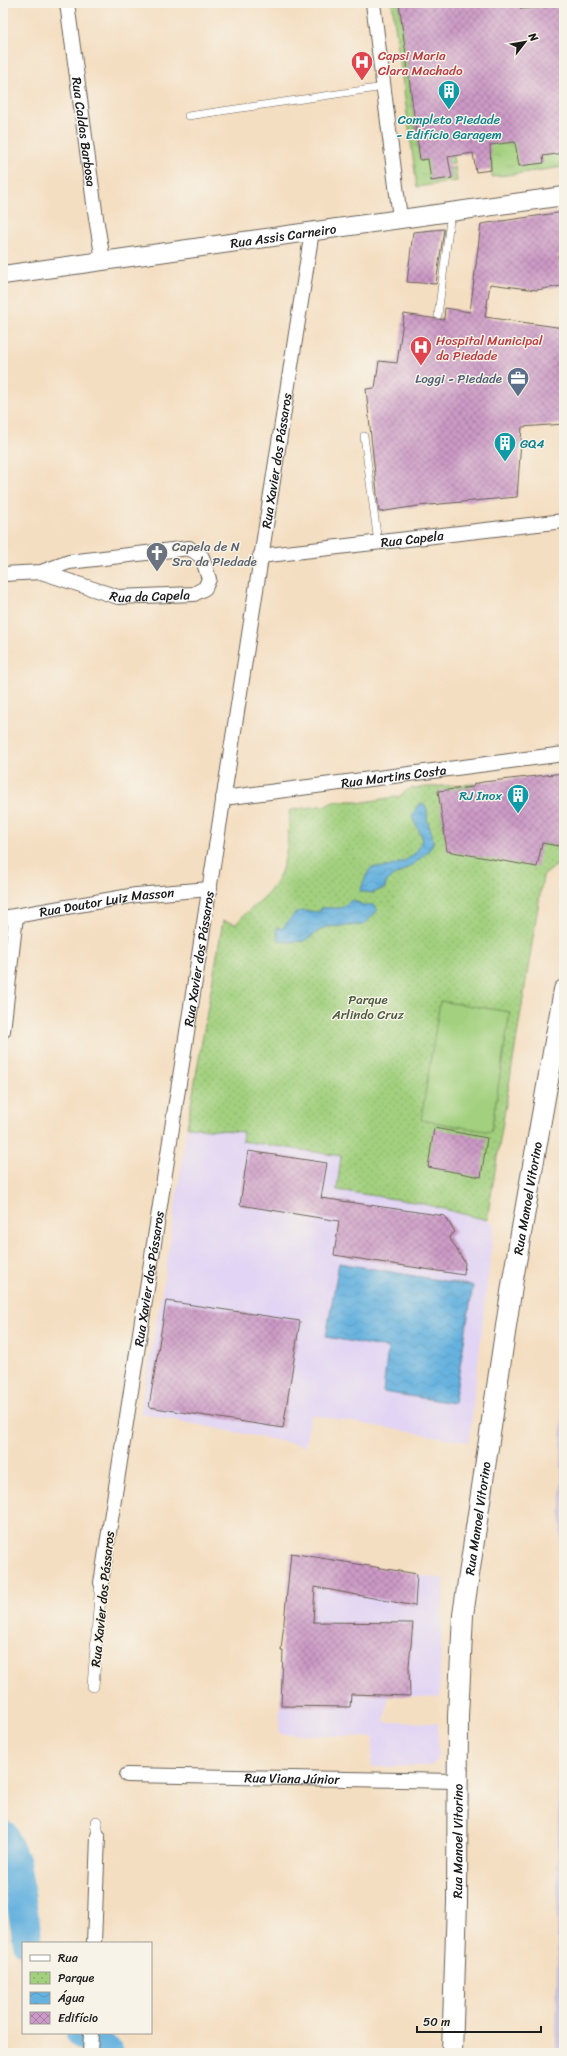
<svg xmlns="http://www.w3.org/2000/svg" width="567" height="2056" font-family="Sriracha,sans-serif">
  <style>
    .built { fill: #e1d4f4 }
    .railway { fill: #c5c0db }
    .grass { fill: url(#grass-tufts); stroke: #5f764d }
    .park { fill: url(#park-dots); stroke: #5f764d }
    .garden { fill: #a2d07e; stroke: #5f764d }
    .water { fill: url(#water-waves); stroke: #41677e }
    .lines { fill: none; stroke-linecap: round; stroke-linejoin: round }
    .river { stroke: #66b2df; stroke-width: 30 }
    .building { fill: url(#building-cross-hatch) }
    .service-casing { stroke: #686056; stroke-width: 8 }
    .pedestrian-casing { stroke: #686056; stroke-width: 12 }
    .minor-casing { stroke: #686056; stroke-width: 16 }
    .tertiary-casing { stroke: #686056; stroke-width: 20 }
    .secondary-casing { stroke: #686056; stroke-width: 22 }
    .service { stroke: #fff; stroke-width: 7 }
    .pedestrian { stroke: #fff; stroke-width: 11 }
    .minor { stroke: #fff; stroke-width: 14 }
    .tertiary { stroke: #fff; stroke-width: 18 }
    .secondary { stroke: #fff; stroke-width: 20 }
    .labels { text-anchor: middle; stroke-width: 3; stroke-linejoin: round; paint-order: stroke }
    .health-label { font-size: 13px; fill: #be3a42; stroke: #f7f3e8; text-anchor: start }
    .culture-label { font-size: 13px; fill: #0d838f; stroke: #f7f3e8 }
    .street-label { font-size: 13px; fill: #1c1c1c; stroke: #f7f3e8 }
    .service-label { font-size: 13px; fill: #4e5e75; stroke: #f7f3e8; text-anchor: end }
    .worship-label { font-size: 13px; fill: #5b616d; stroke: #f7f3e8; text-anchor: start }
    .park-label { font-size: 13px; fill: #4b5b3e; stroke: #f7f3e8 }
  </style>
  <defs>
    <pattern id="grass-tufts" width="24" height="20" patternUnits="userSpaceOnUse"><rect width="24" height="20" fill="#a2d07e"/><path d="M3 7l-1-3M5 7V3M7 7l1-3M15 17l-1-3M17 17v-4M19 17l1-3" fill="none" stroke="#8bb26c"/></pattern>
    <pattern id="park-dots" width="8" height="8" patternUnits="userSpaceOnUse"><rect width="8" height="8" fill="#a2d07e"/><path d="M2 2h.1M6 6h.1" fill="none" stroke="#8bb26c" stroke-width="1.8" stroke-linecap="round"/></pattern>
    <pattern id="water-waves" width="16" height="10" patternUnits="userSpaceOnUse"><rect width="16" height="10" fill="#66b2df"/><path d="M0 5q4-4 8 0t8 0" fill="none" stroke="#5898bf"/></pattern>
    <pattern id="building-cross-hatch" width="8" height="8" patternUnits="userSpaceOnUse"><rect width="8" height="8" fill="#cc9ac6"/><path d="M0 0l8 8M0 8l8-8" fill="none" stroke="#a57da0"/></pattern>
  </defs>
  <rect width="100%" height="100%" fill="#f7f3e8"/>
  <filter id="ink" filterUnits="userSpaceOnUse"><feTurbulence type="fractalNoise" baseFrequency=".025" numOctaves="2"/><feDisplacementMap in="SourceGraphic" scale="8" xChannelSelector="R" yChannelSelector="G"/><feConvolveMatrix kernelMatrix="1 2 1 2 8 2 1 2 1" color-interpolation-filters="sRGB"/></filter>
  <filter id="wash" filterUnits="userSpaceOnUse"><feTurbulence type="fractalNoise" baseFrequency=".012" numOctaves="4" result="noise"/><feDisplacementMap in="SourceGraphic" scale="16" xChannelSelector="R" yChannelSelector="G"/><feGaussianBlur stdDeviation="0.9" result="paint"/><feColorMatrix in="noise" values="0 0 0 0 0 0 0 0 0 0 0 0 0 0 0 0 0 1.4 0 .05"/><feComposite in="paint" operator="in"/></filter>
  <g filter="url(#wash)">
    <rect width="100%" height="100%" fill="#f4dec1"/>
    <!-- built -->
    <g class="built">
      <path d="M187 1127 243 1132 242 1141 342 1156 338 1190 420 1203 487 1220 494 1225 469 1442 311 1415 305 1446 140 1413 164 1281Z"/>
      <path d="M291 1553 444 1579 439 1698 389 1695 384 1722 438 1723V1756L436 1762 430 1766 371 1767 373 1737 279 1734 282 1664 281 1651Z"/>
    </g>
    <!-- railway -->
    <path class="railway" d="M564 1226V2053H556L563 1254Z"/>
    <!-- grass -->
    <g class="grass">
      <path d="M392 3H399L420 160 453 156 454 163 429 166 431 180 452 178 450 168 455 167 457 181 417 187Z"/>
      <path d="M472 3 509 143 520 141 522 17 519 3H550L558 154 564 153V167L492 177 490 151Z"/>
    </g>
    <!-- park -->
    <path class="park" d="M474 784 471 831 564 847 558 864 543 876 487 1220 420 1203 337 1190 341 1156 242 1141 243 1132 187 1127 223 921 236 924C245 912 257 905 267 894 289 871 287 840 290 810L327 805 335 801H358V803L401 796 403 793 411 788Z"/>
    <!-- garden -->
    <path class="garden" d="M440 1001 510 1012 491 1132 421 1120Z"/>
    <!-- water -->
    <g class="water">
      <path d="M422 804 425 805C429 811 426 816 428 823 430 828 433 835 433 841 432 856 398 873 387 881L385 888 372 893 360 891 367 874 371 868C376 866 381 868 387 867 403 863 420 856 422 837L412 817 417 806Z"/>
      <path d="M352 900 363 905H373L378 910 364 925 325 927 304 941 285 942 279 940 277 935V927L282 929C298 909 295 910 320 912L321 908H341Z"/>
      <path d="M339 1263 473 1286 454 1403 383 1392 388 1348 326 1337Z"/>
    </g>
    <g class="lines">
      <!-- river -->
      <g class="river">
        <path d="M3 1835 15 1863 28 1943"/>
        <path d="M81 2033 109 2053"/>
      </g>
    </g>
    <g id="blocks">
      <!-- building -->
      <g class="building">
        <path d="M399 3H519L521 9 551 6 550 3H564V153L543 156 544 163 519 166 515 142 490 145 491 170 476 172 473 153 448 157 452 178 431 181 428 159 420 160Z"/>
        <path d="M564 212V254L558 255 562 286 536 290 490 284 485 317 564 328V424L522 427 517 497 418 506 379 512 366 389 375 388 379 361 397 363 404 314 444 320 445 308 470 312 481 224Z"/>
        <path d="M444 229 436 284 407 282 413 232Z"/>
        <path d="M564 773V847L542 843 537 867 447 851 438 791 473 787 474 784 483 782Z"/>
        <path d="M434 1128 487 1138 481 1177 428 1167Z"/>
        <path d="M248 1151 327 1163 321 1198 445 1216 455 1232 449 1237 465 1263 464 1275 334 1255 339 1221 240 1205Z"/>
        <path d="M166 1301 300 1321 283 1428 149 1407Z"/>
        <path d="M291 1553 417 1574 415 1606 315 1587 313 1622 413 1623 409 1666 410 1696 351 1694 350 1707 281 1706 283 1651H281Z"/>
      </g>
    </g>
  </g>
  <g filter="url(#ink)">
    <use href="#blocks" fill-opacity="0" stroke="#686056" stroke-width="1"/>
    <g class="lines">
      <!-- service casing -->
      <g class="service-casing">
        <g id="service">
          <path d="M188 116 384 87"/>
          <path d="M438 315 451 212"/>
          <path d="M364 436 378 543"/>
        </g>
      </g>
      <!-- pedestrian casing -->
      <g class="pedestrian-casing">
        <g id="pedestrian">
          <path d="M93 1686 101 1583"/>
          <path d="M96 1822 98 1836"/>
        </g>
      </g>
      <!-- minor casing -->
      <g class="minor-casing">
        <g id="minor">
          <path id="s1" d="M67 3 96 218 103 260"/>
          <path d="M373 3 400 218"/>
          <path id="s2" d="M260 556 564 521"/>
          <path id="s3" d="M3 574 41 572 118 597 194 594 205 588 209 579 202 557 189 548 69 562 41 572"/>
          <path id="s4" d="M223 798 564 754"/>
          <path id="s5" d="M3 918 136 895 210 889"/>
          <path d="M3 1031 16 916"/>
          <path id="s6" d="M101 1583 312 231"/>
          <path id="s7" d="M127 1775 457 1781"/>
          <path d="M94 1943 98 1836"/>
          <path d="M90 2053 91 2033"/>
        </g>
      </g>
      <!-- tertiary casing -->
      <g class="tertiary-casing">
        <g id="tertiary">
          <path id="s8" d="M3 275 564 196"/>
        </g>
      </g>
      <!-- secondary casing -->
      <g class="secondary-casing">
        <g id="secondary">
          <path id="s9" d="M452 2053 457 1902 458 1716 463 1615 513 1279 564 990"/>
        </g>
      </g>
      <!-- service -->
      <use href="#service" class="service"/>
      <!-- pedestrian -->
      <use href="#pedestrian" class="pedestrian"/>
      <!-- minor -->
      <use href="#minor" class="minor"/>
      <!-- tertiary -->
      <use href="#tertiary" class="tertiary"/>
      <!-- secondary -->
      <use href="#secondary" class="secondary"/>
    </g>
  </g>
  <!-- icons -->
  <defs>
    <g id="hospital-pin" transform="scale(1.15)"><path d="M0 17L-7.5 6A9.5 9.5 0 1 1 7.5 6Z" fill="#e0444e" stroke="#f7f3e8"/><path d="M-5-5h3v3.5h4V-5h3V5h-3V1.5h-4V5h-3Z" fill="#fff"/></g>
    <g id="building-pin" transform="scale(1.15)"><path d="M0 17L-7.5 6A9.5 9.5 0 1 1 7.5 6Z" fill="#0f9aa8" stroke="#f7f3e8"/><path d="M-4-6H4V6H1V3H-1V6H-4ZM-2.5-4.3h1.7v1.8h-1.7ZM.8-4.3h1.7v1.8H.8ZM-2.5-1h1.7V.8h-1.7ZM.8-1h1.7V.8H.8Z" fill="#fff"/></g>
    <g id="office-pin" transform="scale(1.15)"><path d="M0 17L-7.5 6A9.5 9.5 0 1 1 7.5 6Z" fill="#5c6f8a" stroke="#f7f3e8"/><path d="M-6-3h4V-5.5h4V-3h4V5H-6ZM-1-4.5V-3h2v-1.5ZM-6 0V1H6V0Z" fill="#fff"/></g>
    <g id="church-pin" transform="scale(1.15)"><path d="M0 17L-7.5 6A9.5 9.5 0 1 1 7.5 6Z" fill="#6b7280" stroke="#f7f3e8"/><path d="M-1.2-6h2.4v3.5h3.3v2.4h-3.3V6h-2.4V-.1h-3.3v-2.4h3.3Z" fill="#fff"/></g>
  </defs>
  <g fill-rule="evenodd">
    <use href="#hospital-pin" x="362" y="62"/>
    <use href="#building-pin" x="449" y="91"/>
    <use href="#hospital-pin" x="421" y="347"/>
    <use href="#office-pin" x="518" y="378"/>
    <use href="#building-pin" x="505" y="443"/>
    <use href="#church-pin" x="157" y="553"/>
    <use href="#building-pin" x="518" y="795"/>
  </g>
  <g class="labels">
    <!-- health labels -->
    <g class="health-label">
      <text x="378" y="60">Capsi Maria<tspan x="378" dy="15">Clara Machado</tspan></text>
      <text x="436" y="345">Hospital Municipal<tspan x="436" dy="15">da Piedade</tspan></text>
    </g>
    <!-- culture labels -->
    <g class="culture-label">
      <text x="449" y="124">Completo Piedade<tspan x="449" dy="15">- Edifício Garagem</tspan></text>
      <text x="520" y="448" text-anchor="start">GQ4</text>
      <text x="502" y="800" text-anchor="end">RJ Inox</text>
    </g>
    <!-- street labels -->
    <g class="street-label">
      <text dy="5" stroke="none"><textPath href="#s1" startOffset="130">Rua Caldas Barbosa</textPath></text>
      <text dy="5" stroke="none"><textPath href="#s8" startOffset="283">Rua Assis Carneiro</textPath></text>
      <text dy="5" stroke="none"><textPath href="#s6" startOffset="1136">Rua Xavier dos Pássaros</textPath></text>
      <text dy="5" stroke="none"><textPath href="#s2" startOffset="153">Rua Capela</textPath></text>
      <text dy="5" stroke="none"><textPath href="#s3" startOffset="151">Rua da Capela</textPath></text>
      <text dy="5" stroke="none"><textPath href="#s4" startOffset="172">Rua Martins Costa</textPath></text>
      <text dy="5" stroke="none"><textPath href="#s5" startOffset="105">Rua Doutor Luiz Masson</textPath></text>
      <text dy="5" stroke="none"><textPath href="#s6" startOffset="632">Rua Xavier dos Pássaros</textPath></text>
      <text dy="5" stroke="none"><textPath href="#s9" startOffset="860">Rua Manoel Vitorino</textPath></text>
      <text dy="5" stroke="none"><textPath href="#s6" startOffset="308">Rua Xavier dos Pássaros</textPath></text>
      <text dy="5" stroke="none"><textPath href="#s9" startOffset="536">Rua Manoel Vitorino</textPath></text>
      <text transform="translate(102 1599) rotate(-84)" y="5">Rua Xavier dos Pássaros</text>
      <text dy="5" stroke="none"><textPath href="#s7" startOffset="165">Rua Viana Júnior</textPath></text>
      <text dy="5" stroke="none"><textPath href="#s9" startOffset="212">Rua Manoel Vitorino</textPath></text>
    </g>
    <!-- service labels -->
    <g class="service-label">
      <text x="502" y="383">Loggi - Piedade</text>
    </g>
    <!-- worship labels -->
    <g class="worship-label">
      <text x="172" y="551">Capela de N<tspan x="172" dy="15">Sra da Piedade</tspan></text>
    </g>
    <!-- park labels -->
    <g class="park-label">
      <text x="368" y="1004">Parque<tspan x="368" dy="15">Arlindo Cruz</tspan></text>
    </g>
  </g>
  <!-- margin -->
  <rect width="567" height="2056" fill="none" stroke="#f7f3e8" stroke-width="16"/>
  <!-- legend -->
  <rect x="22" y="1942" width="130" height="92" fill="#f7f3e8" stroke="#9f9d96"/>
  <rect x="30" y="1955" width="20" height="6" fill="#ffffff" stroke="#9f9d96"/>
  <text x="58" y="1962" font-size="12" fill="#1c1c1c">Rua</text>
  <rect x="30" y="1972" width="20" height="12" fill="url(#park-dots)" stroke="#9f9d96"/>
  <text x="58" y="1982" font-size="12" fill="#1c1c1c">Parque</text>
  <rect x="30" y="1992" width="20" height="12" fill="url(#water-waves)" stroke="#9f9d96"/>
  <text x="58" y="2002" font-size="12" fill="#1c1c1c">Água</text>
  <rect x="30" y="2012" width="20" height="12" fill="url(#building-cross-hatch)" stroke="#9f9d96"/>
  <text x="58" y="2022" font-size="12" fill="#1c1c1c">Edifício</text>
  <!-- north arrow -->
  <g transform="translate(525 42) rotate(59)" stroke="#f7f3e8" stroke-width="3" paint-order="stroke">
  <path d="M0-3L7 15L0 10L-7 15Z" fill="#1c1c1c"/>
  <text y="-6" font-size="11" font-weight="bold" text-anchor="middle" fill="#1c1c1c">N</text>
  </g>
  <!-- scale -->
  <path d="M417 2026v6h124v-6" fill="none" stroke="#1c1c1c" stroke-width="2"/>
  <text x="423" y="2026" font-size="12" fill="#1c1c1c" stroke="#f7f3e8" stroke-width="3" paint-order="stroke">50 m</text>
</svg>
